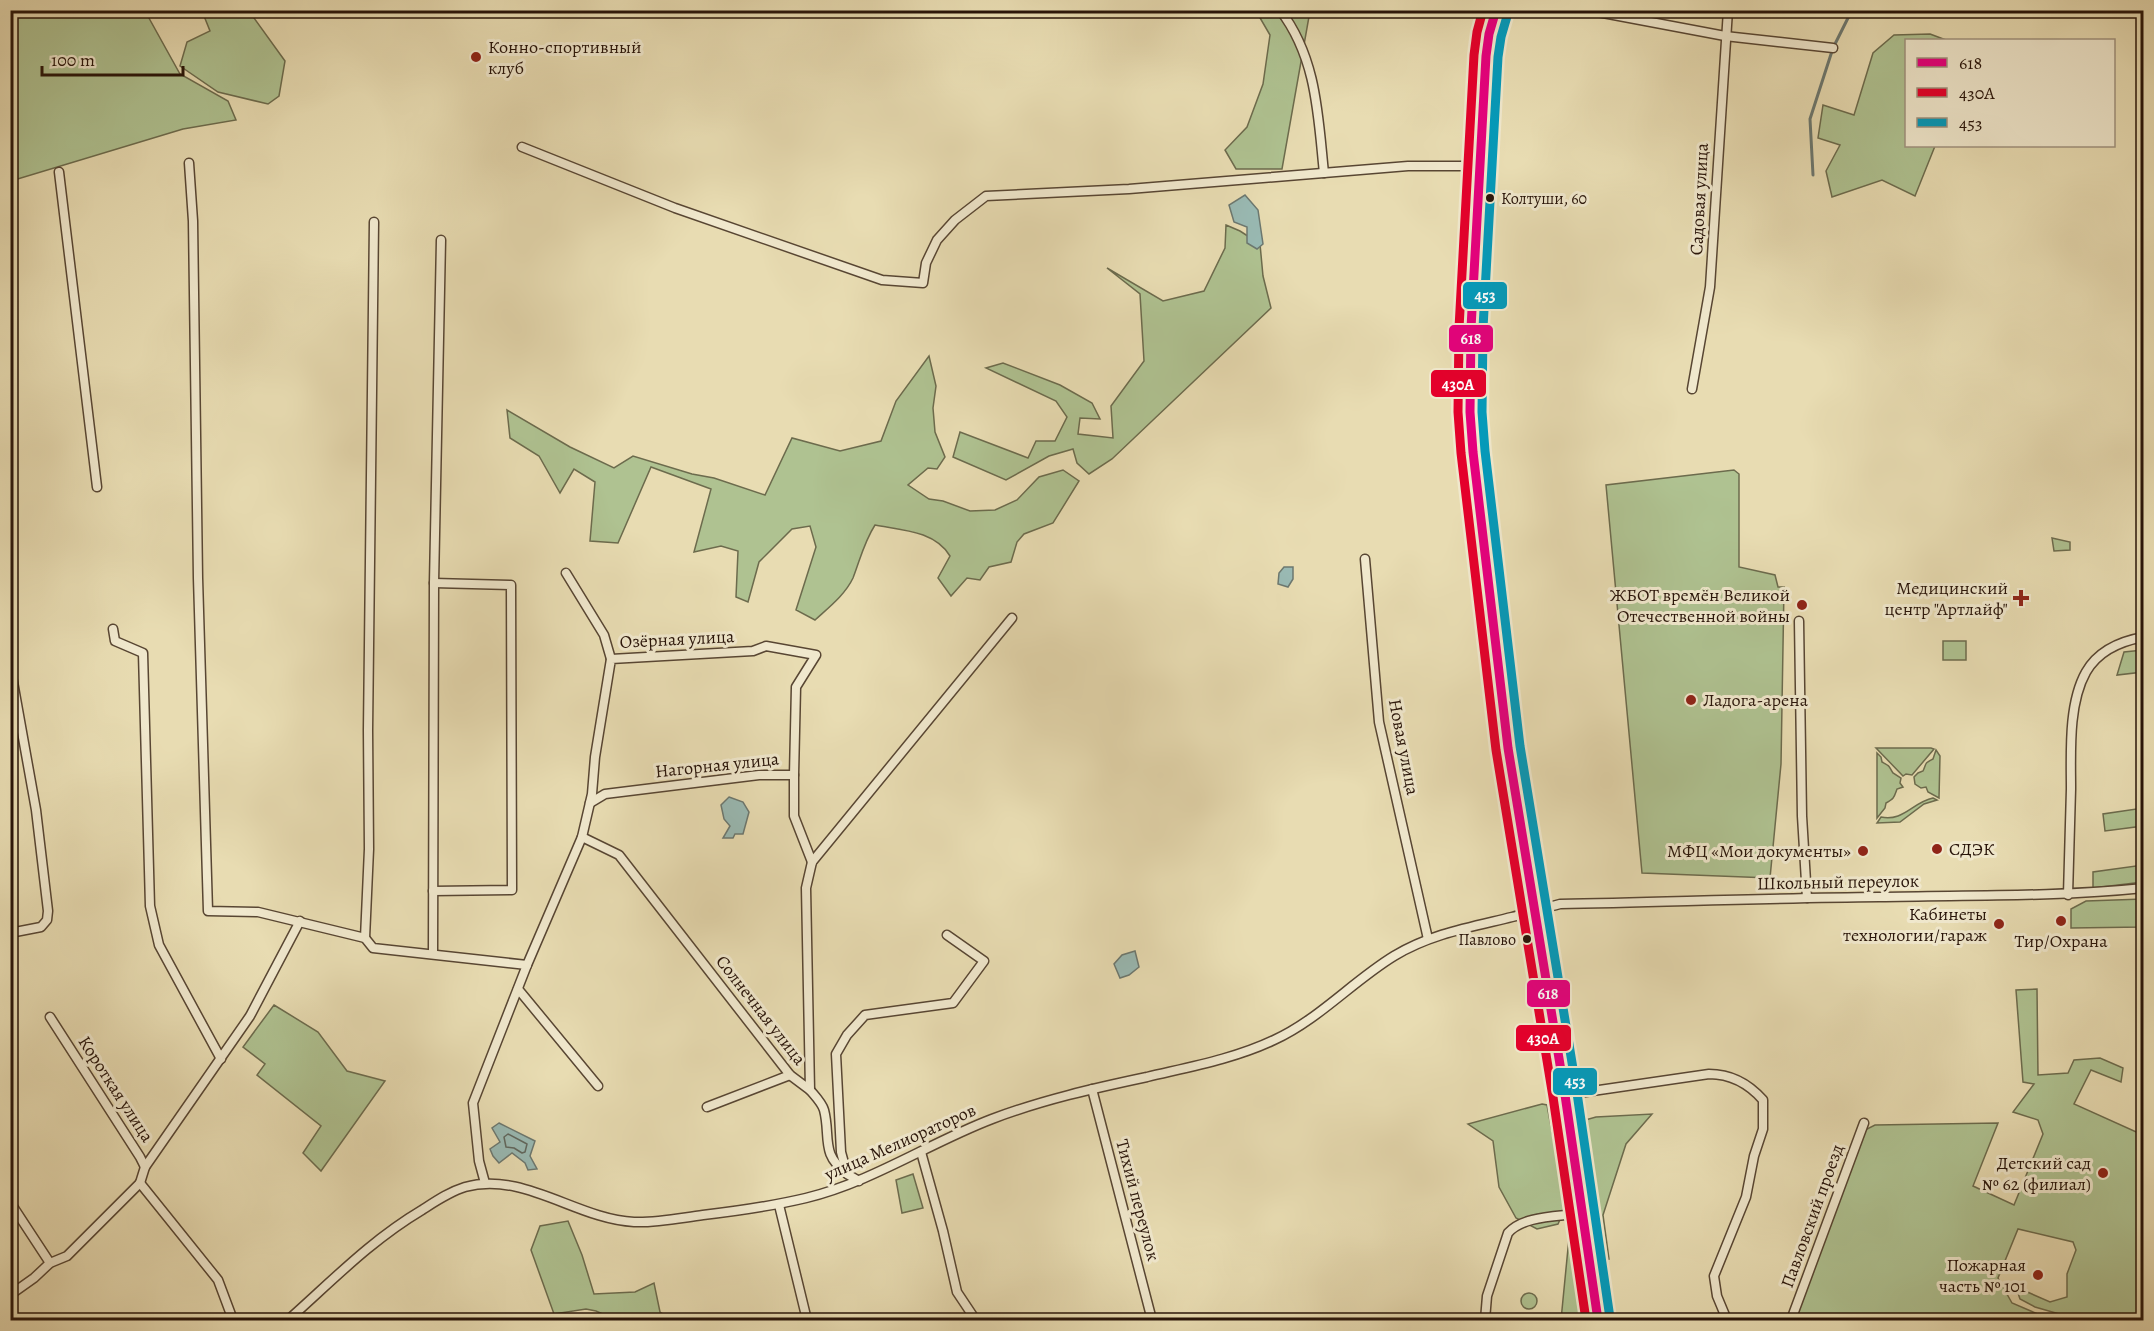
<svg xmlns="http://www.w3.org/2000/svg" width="2154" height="1331" font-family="Alegreya,serif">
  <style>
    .green { fill: #afc291; stroke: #6c6b4d; stroke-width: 1.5 }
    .water { fill: #99bab4; stroke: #6c7870; stroke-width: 1.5 }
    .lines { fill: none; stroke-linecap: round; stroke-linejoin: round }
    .shore { stroke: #60675e; stroke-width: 1.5 }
    .stream { stroke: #6c7870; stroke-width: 3 }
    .minor-casing { stroke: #584633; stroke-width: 11 }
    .secondary-casing { stroke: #281409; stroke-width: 15 }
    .minor { stroke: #f0e8cd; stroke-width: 8 }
    .secondary { stroke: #f0e8cd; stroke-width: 12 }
    .bus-1-casing { stroke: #f0e8cd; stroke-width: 14 }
    .bus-2-casing { stroke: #f0e8cd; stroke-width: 14 }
    .bus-3-casing { stroke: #f0e8cd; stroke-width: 14 }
    .bus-1 { stroke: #e5007d; stroke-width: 9 }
    .bus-2 { stroke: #e4002b; stroke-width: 9 }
    .bus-3 { stroke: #049aba; stroke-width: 9 }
    .poi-dot { fill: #8f2418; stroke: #f0e8cd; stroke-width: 2 }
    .bus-dot { fill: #281409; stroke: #f0e8cd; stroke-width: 2 }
    .labels { text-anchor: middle; stroke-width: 6; stroke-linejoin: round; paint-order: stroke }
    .bus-label { font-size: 16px; fill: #281409; stroke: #f0e8cd; text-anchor: start }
    .poi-label { font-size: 18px; fill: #281409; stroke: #f0e8cd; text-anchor: end }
    .street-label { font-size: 18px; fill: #281409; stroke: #f0e8cd }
    .line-badge { stroke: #f0e8cd; stroke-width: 2 }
    .badge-label { font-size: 16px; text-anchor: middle; font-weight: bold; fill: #fff }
  </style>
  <rect width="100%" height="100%" fill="#e8dcb2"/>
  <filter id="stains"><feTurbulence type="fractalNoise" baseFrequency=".00333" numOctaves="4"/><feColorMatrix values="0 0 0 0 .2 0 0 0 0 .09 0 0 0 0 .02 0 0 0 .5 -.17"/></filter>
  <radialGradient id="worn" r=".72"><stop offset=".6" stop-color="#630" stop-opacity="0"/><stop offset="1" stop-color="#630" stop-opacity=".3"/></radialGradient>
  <!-- green -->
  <g class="green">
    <path d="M11 10 145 11 180 74 228 101 236 120 183 129 11 181Z"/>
    <path d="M202 11H249L285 61 279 96 268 104 218 92 180 66 187 42 210 31Z"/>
    <path d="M1256 11H1310L1282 169H1236L1225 150 1247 127 1263 84 1270 35Z"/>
    <path d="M1930 34 1946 40H1906V146H1935L1915 196 1882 180 1832 197 1826 171 1840 145 1818 138 1823 105 1854 115 1873 53 1894 35Z"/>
    <path d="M1226 225 1240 231 1260 244 1263 276 1271 308 1112 459 1089 474 1077 463 1073 449 1049 456 1006 480 953 457 960 432 1028 458 1036 441H1055L1067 417 1056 401 986 368 1003 363 1060 385 1092 403 1100 419 1080 418 1078 434 1113 438 1111 406 1144 361 1140 294 1107 268 1163 301 1204 291 1225 248Z"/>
    <path d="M929 356 936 386 933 408 935 432 945 457 937 469 928 468 908 485 929 499 943 501 970 511 995 510 1017 500 1039 477 1063 470 1079 481 1053 523 1024 534 1017 542 1011 562 989 567 980 580 967 578 951 596 938 578 950 556C935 531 902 530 875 525 864 542 860 560 853 578 845 595 828 608 815 620L796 610 816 547 810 526 792 529 759 562 748 602 736 597 738 551 721 546 694 552 711 489 651 467 618 543 590 541 595 482 574 469 560 493 539 456 510 438 507 410 570 447 614 468 633 456 692 474 714 478 765 495 792 438 840 451 881 441 896 401Z"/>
    <path d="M1734 470 1739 474V567L1775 575 1778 587H1784L1781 764 1770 878 1642 873 1606 485Z"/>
    <path d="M2052 538 2070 542V550L2054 551Z"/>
    <rect x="1943" y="641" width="23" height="19"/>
    <path d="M2143 650V672L2117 675 2124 652Z"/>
    <path d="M1876 748H1931L1934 749 1912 775 1906 774 1903 776Z"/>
    <path d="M1936 750 1940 756 1939 798 1928 792 1926 787 1921 788 1915 784 1914 777 1918 773 1923 771C1927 762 1924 764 1933 759Z"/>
    <path d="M1877 753 1881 757 1882 762C1891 767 1888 765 1893 773L1901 778 1900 783 1903 787 1897 789C1894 797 1895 798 1886 803L1885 808 1877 818Z"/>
    <path d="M1933 798 1937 800 1924 804 1900 822 1877 823 1881 817C1903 822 1913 802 1933 798Z"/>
    <path d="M2143 808V826L2105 831 2103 814Z"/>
    <path d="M2143 865V882L2093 888V872Z"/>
    <path d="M2143 899V927L2071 928V909L2086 901Z"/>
    <path d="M2037 989 2038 1075 2068 1073 2074 1060 2100 1058 2123 1068 2121 1082 2091 1070 2074 1104 2143 1135V1320H2080L2035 1307 2020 1299 2016 1287 2050 1302 2067 1297V1274L2076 1250 2073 1242 2018 1229 1998 1278 2012 1303 2052 1320H1795L1865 1130 1875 1125 1998 1123 1973 1186 2014 1205 2043 1134 2038 1120 2013 1112 2034 1084 2023 1082 2016 990Z"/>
    <path d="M274 1005 318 1032 347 1071 385 1081 321 1171 303 1153 321 1126 257 1075 265 1064 243 1047Z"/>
    <path d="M1542 1104 1547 1105 1566 1205 1558 1224 1537 1229 1516 1218 1499 1187 1493 1141 1468 1124Z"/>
    <path d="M1652 1114 1626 1144 1603 1215 1609 1259 1599 1260 1578 1122 1596 1117Z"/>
    <path d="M913 1174 923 1208 902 1213 896 1180Z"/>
    <path d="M568 1221 582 1255 594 1294 635 1292 654 1283 660 1312 672 1320H616L596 1311 586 1309 554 1314 531 1250 540 1226Z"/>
    <path d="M1569 1238 1579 1244 1589 1320H1561Z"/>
    <circle cx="1529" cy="1301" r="8"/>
  </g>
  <!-- water -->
  <g class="water">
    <path d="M1245 195 1258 210 1263 244 1257 249 1247 243V227L1234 222 1229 205Z"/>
    <path d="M1284 567H1293V579L1288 587 1278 584 1279 573Z"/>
    <path d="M729 797 743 802 749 812 743 834H735L733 838H723L730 826 724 819 721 805Z"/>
    <path d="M1135 951 1139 967 1129 975 1120 978 1114 964 1122 955Z"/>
    <path d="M499 1123 535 1141 530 1156 537 1169 528 1170 525 1163 512 1153 499 1163 493 1156 490 1149 500 1142 492 1128Z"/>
  </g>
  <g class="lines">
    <!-- shore -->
    <path class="shore" d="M508 1134 527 1144 525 1152 522 1153 514 1148 506 1147 504 1137Z"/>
    <!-- stream -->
    <path class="stream" d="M1813 175 1810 119 1833 48 1852 10"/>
    <!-- minor casing -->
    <g class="minor-casing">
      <g id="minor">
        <path d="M1280 10C1317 58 1318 116 1324 173"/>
        <path d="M1587 10 1725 36 1833 48"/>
        <path d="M522 147 675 208 882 280 923 283 926 263 937 240 955 220 986 196 1129 189 1408 166H1480"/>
        <path d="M189 163 193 221 198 578 208 911 258 912 365 938 373 948 527 965"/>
        <path d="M59 172 97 487"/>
        <path d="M1692 389 1710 287 1728 10"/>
        <path d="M1365 559 1379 722 1428 939"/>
        <path d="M566 573 604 635 611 659"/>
        <path d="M1799 621 1802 816 1807 898"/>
        <path d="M113 629 115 641 143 653 150 906 159 945 221 1059"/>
        <path d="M10 665 36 810 48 911 47 920 41 927 10 933"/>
        <path d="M590 803 605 794 759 775H794V816L812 862"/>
        <path d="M582 837 619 855 790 1075 810 1090 806 888 812 862 1012 618"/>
        <path d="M433 891 512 890 511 585 434 583"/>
        <path d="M2068 895C2069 860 2070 824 2071 789 2071 753 2068 704 2086 672 2098 651 2121 641 2144 637"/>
        <path d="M365 938 369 849 368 730 374 222"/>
        <path d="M433 954 434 583 441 240"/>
        <path d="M518 989 598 1086"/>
        <path d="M50 1017 140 1157 145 1167 140 1183"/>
        <path d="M1092 1089 1152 1320"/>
        <path d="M810 1090C815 1096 822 1103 824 1110 831 1136 820 1155 847 1173"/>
        <path d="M1565 1095 1709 1074C1731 1074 1748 1083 1763 1100V1129L1754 1156 1746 1197 1714 1276 1717 1296 1727 1320"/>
        <path d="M707 1107 790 1075"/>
        <path d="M921 1152 943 1231 957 1292 975 1319"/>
        <path d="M145 1167 250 1016 300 921"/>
        <path d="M859 1181 847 1174 841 1152 836 1054 847 1035 865 1015 953 1003 984 961 947 935"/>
        <path d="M140 1183 218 1280 233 1320"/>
        <path d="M485 1183 479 1161 473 1103 527 965 582 837 592 794 595 757 611 659 753 651 766 646 816 655 796 687 794 775"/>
        <path d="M10 1202 50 1263"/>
        <path d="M779 1205 807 1320"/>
        <path d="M10 1295 34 1278 50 1263 67 1256 140 1183"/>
        <path d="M288 1320C332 1281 370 1241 422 1210 436 1201 449 1192 465 1187 524 1171 576 1219 634 1222 656 1223 680 1218 703 1215 738 1211 772 1206 806 1198 872 1182 929 1143 992 1119 1042 1100 1095 1088 1147 1077 1189 1067 1234 1059 1274 1040 1318 1020 1353 981 1394 956 1430 934 1471 927 1512 917 1528 913 1544 908 1560 904 1666 902 1773 898 1879 897 1968 895 2055 897 2144 888"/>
        <path d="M1485 1320 1487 1296 1508 1233C1524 1215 1559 1217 1582 1213"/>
        <path d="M1791 1320 1864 1123"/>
      </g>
    </g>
    <!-- secondary casing -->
    <g class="secondary-casing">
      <path id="secondary" d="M1496 10 1489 34 1486 56 1471 328 1470 412 1473 452 1508 748 1565 1095 1598 1320"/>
    </g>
    <!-- minor -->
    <use href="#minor" class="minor"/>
    <!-- secondary -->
    <use href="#secondary" class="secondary"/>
    <!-- bus-1 casing -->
    <g class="bus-1-casing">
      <path id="bus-1" d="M1496 10 1489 34 1486 56 1471 328 1470 412 1473 452 1508 748 1565 1095 1598 1320"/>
    </g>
    <!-- bus-2 casing -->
    <g class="bus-2-casing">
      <path id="bus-2" d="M1483 10 1477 32 1474 55 1459 328 1458 412 1461 453 1496 750 1553 1097 1586 1320"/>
    </g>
    <!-- bus-3 casing -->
    <g class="bus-3-casing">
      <path id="bus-3" d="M1508 13 1501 37 1498 57 1483 328 1482 412 1485 451 1520 746 1577 1093 1610 1318"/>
    </g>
    <!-- bus-1 -->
    <use href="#bus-1" class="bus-1"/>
    <!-- bus-2 -->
    <use href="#bus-2" class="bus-2"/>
    <!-- bus-3 -->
    <use href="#bus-3" class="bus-3"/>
  </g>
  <!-- markers -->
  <g class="poi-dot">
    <circle cx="476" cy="57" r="6"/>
    <path d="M2018 589h6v6h6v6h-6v6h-6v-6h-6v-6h6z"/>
    <circle cx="1802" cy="605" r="6"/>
    <circle cx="1691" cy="700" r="6"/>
    <circle cx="1937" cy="849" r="6"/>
    <circle cx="1863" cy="851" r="6"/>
    <circle cx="2061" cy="921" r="6"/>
    <circle cx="1999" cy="924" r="6"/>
    <circle cx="2103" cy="1173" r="6"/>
    <circle cx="2038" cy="1275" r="6"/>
  </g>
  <g class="bus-dot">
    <circle cx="1490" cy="198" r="5"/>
    <circle cx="1527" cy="939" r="5"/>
  </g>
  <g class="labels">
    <!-- bus labels -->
    <g class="bus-label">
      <text x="1501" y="204">Колтуши, 60</text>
      <text x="1516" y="945" text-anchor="end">Павлово</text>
    </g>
    <!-- poi labels -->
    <g class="poi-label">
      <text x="488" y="53" text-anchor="start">Конно-спортивный<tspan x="488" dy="21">клуб</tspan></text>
      <text x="2008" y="594">Медицинский<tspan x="2008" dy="21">центр "Артлайф"</tspan></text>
      <text x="1790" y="601">ЖБОТ времён Великой<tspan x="1790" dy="21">Отечественной войны</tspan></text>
      <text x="1703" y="706" text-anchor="start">Ладога-арена</text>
      <text x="1949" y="855" text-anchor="start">СДЭК</text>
      <text x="1851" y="857">МФЦ «Мои документы»</text>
      <text x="1987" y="920">Кабинеты<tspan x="1987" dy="21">технологии/гараж</tspan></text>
      <text x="2061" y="947" text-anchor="middle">Тир/Охрана</text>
      <text x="2091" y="1169">Детский сад<tspan x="2091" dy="21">№ 62 (филиал)</tspan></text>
      <text x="2026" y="1271">Пожарная<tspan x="2026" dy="21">часть № 101</tspan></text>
    </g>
    <!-- street labels -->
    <g class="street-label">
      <text transform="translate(1699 199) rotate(-87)" y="6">Садовая улица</text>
      <text transform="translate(677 639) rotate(-3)" y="6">Озёрная улица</text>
      <text transform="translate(1404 747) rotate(79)" y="6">Новая улица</text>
      <text transform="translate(717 765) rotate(-6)" y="6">Нагорная улица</text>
      <text transform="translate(1838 882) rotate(-1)" y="6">Школьный переулок</text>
      <text transform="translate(761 1010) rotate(52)" y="6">Солнечная улица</text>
      <text transform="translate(116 1089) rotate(57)" y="6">Короткая улица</text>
      <text transform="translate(900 1142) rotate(-24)" y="6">улица Мелиораторов</text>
      <text transform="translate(1138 1200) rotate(75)" y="6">Тихий переулок</text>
      <text transform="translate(1812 1216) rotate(-70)" y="6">Павловский проезд</text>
    </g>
  </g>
  <g class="line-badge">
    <rect x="1462" y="281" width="46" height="29" rx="6" fill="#049aba"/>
    <rect x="1448" y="324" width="46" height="29" rx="6" fill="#e5007d"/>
    <rect x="1430" y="369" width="57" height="29" rx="6" fill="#e4002b"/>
    <rect x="1526" y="979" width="45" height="29" rx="6" fill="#e5007d"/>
    <rect x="1515" y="1024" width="57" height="28" rx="6" fill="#e4002b"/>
    <rect x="1552" y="1067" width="46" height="29" rx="6" fill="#049aba"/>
  </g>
  <g class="badge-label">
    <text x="1485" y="301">453</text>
    <text x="1471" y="344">618</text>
    <text x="1458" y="390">430А</text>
    <text x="1548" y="999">618</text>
    <text x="1543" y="1044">430А</text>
    <text x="1575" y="1087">453</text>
  </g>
  <!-- margin -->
  <rect width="2154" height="1331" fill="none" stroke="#e8dcb2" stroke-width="36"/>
  <rect x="12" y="12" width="2130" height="1307" fill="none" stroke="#281409" stroke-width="3"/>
  <rect x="18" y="18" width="2118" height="1295" fill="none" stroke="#281409" stroke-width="1.5"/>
  <!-- legend -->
  <rect x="1905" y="39" width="210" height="108" fill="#f0e8cd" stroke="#a0937f" stroke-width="1.5"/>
  <rect x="1917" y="58" width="30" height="9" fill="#e5007d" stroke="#a0937f" stroke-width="1.5"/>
  <text x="1959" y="69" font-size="18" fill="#281409">618</text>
  <rect x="1917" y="88" width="30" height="9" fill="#e4002b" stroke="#a0937f" stroke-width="1.5"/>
  <text x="1959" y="99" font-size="18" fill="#281409">430А</text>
  <rect x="1917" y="118" width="30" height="9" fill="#049aba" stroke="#a0937f" stroke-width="1.5"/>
  <text x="1959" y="129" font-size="18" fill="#281409">453</text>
  <!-- scale -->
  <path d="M42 66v9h141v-9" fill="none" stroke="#281409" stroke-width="3"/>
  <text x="51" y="66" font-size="18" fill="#281409" stroke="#f0e8cd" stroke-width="4.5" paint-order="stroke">100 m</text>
  <rect width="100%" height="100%" filter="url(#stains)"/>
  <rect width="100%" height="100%" fill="url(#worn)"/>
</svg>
